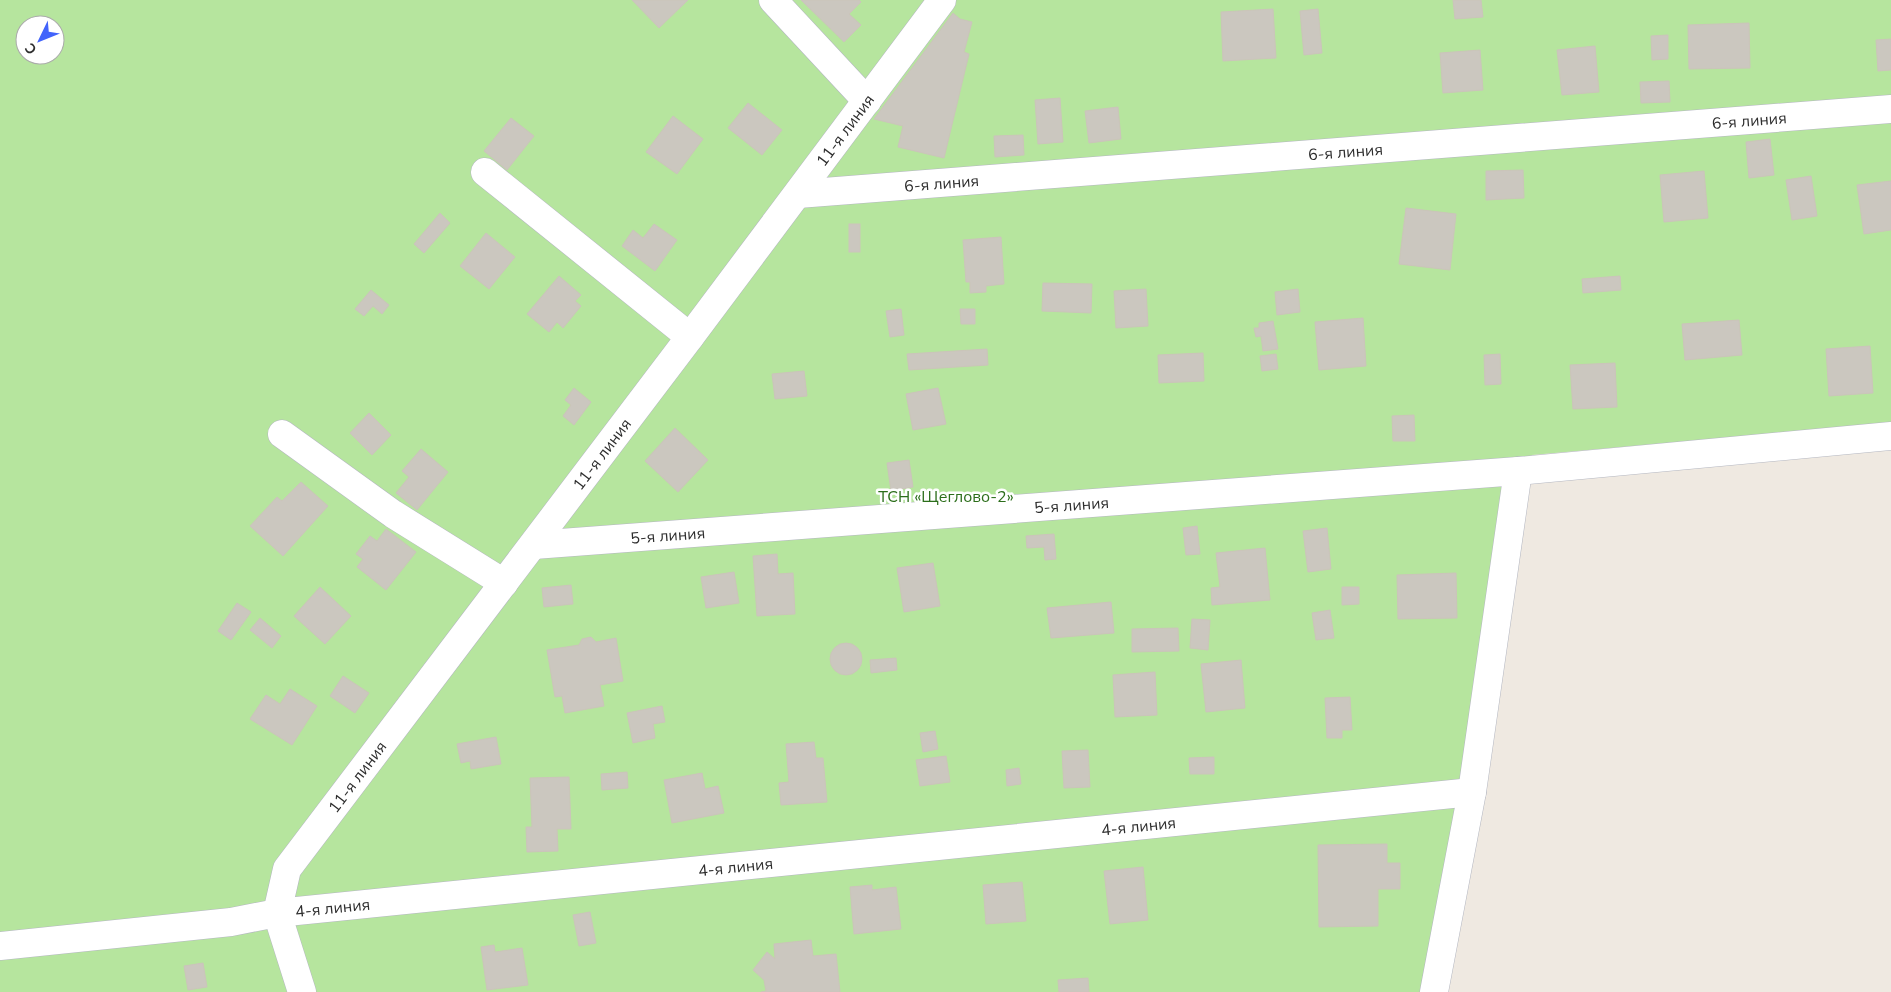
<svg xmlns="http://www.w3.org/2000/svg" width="1891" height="992" font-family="'Nunito Sans',sans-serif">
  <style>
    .green { fill: #b6e59e; fill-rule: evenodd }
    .building { fill: #cbc7bf; stroke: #cbc5ba }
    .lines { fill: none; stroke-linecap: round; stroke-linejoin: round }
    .minor-casing { stroke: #b4b7c1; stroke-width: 29 }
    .minor { stroke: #fff; stroke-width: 28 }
    .labels { text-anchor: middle; stroke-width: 5; stroke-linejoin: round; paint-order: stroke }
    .street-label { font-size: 16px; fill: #2e2e2e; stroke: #fff }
    .park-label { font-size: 16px; fill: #2c6e1b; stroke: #fff }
  </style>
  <rect width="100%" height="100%" fill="#efe9e1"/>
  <!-- green -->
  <path class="green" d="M0 0H1891V423L1532 455 1483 791 1445 992H0ZM25 25H55V55H25Z"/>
  <!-- building -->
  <g class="building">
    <path d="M632 0H688L659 28Z"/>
    <path d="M801 0H859L861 2 849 14 861 25 844 42Z"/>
    <path d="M1453 0H1481L1483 17 1455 19Z"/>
    <path d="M1273 9 1276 58 1223 61 1221 12Z"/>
    <path d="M1318 9 1322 53 1304 55 1300 11Z"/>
    <path d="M953 13 960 19 972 22 964 52 969 54 944 158 898 147 903 126 874 119Z"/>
    <path d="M1749 23 1750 68 1689 69 1688 25Z"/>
    <path d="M1668 35V59L1652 60 1651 36Z"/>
    <path d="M1891 39V70L1878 71 1876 40Z"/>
    <path d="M1595 46 1599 92 1562 95 1557 50Z"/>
    <path d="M1480 50 1483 90 1443 93 1440 53Z"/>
    <path d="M1669 81 1670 102 1641 103 1640 82Z"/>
    <path d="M1060 98 1063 142 1038 144 1035 100Z"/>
    <path d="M748 103 782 130 762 155 728 128Z"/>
    <path d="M1118 107 1121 139 1089 143 1085 111Z"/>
    <path d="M673 116 703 139 677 174 646 152Z"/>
    <path d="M511 118 534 136 507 170 484 151Z"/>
    <path d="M1023 135 1024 155 995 157 994 136Z"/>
    <path d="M1770 139 1774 175 1749 178 1746 142Z"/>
    <path d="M1523 170 1524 198 1486 200V171Z"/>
    <path d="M1704 171 1708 218 1664 222 1660 175Z"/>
    <path d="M1811 176 1817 216 1792 220 1786 180Z"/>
    <path d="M1891 181V230L1864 234 1857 185Z"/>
    <path d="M1406 208 1456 214 1450 270 1399 264Z"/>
    <path d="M440 213 450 223 424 253 414 244Z"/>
    <path d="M654 224 677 240 655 271 622 246 633 230 643 238Z"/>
    <rect x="849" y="224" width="11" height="28"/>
    <path d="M486 233 515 257 489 289 460 266Z"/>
    <path d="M1001 237 1004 284 986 286V292L970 293V282H966L963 240Z"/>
    <path d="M559 276 581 295 575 301 581 306 563 328 557 322 549 332 527 314Z"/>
    <path d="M1620 276 1621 290 1583 293 1582 279Z"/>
    <path d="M1043 283 1092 284 1091 313 1042 311Z"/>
    <path d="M1146 289 1148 326 1116 328 1114 291Z"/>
    <path d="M1298 289 1300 312 1277 315 1275 292Z"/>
    <path d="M371 290 389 305 382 314 373 306 364 316 355 309Z"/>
    <path d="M901 309 904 335 890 337 886 311Z"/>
    <path d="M960 309H975V324H961Z"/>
    <path d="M1363 318 1366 366 1319 370 1315 322Z"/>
    <path d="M1739 320 1742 355 1685 360 1682 324Z"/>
    <path d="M1273 321 1278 349 1263 351 1261 336 1256 337 1254 328H1259V323Z"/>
    <path d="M1870 346 1873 393 1829 396 1826 349Z"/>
    <path d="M987 349 988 365 909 370 907 354Z"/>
    <path d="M1203 353 1204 381 1159 383 1158 355Z"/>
    <path d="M1276 354 1278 369 1262 371 1260 356Z"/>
    <path d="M1500 354 1501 384 1485 385 1484 355Z"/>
    <path d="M1615 363 1617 407 1573 409 1570 365Z"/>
    <path d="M804 371 807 396 775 399 772 374Z"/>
    <path d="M574 388 591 402 574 425 563 416 571 405 565 400Z"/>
    <path d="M938 388 946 424 913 430 906 394Z"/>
    <path d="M369 413 391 435 372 455 350 433Z"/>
    <path d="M1414 415 1415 441H1393L1392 416Z"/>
    <path d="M675 428 708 460 678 492 645 461Z"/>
    <path d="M421 449 448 472 417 510 396 493 409 477 402 471Z"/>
    <path d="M909 460 913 487 891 491 887 463Z"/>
    <path d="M301 482 328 506 283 556 250 526 277 497 282 501Z"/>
    <path d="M1197 526 1200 554 1186 555 1183 528Z"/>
    <path d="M1327 528 1331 569 1308 572 1303 531Z"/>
    <path d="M386 529 416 552 386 590 357 567 363 559 356 554 370 536 377 541Z"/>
    <path d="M1054 534 1056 559 1045 560 1044 547 1027 548 1026 536Z"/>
    <path d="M1265 548 1270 600 1212 605 1211 588 1220 587 1216 553Z"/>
    <path d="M777 554 778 574 793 573 795 614 757 616 753 556Z"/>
    <path d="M933 563 940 606 904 612 897 568Z"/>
    <path d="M734 572 739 603 706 608 701 577Z"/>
    <path d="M1456 573 1457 618 1398 619 1397 575Z"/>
    <path d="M571 585 573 604 544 607 542 588Z"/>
    <path d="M320 587 351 616 325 644 294 616Z"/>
    <path d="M1342 587H1359V604L1342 605Z"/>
    <path d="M1111 602 1114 633 1051 638 1047 608Z"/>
    <path d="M237 603 251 612 231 640 218 631Z"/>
    <path d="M1330 610 1334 638 1316 640 1312 613Z"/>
    <path d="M260 618 281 636 272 648 250 630Z"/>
    <path d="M1192 619 1210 620 1208 650 1190 648Z"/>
    <path d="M1178 628 1179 651 1132 652V629Z"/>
    <path d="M591 637 596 642 616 638 623 681 600 685 604 706 565 713 562 696 555 697 547 650 579 645 582 639Z"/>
    <circle cx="846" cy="659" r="16"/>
    <path d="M896 658 897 670 871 673 870 660Z"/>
    <path d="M1241 660 1245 708 1206 712 1201 664Z"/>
    <path d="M1155 672 1157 715 1115 717 1113 675Z"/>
    <path d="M343 676 369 693 355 713 330 696Z"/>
    <path d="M290 689 317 706 292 745 250 719 266 695 280 704Z"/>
    <path d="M1350 697 1352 730H1342V738H1327L1325 698Z"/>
    <path d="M662 706 665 722 653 724 655 738 633 743 627 713Z"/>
    <path d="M935 731 938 749 923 752 920 733Z"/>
    <path d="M496 737 501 764 471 769 470 761 461 763 457 744Z"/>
    <path d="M814 742 816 758H823L827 802 781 805 779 783 789 782 786 744Z"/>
    <path d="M1088 750 1090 787 1064 788 1062 751Z"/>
    <path d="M946 756 950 782 920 786 916 760Z"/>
    <path d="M1214 757V774H1190L1189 758Z"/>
    <path d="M1019 768 1021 784 1007 786 1006 770Z"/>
    <path d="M627 772 628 788 602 790 601 774Z"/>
    <path d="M702 773 705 789 718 786 724 813 672 823 664 780Z"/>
    <path d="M569 777 571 829H557L558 851 527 852 526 827H532L530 778Z"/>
    <path d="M1387 844V863H1400V889H1378V926L1319 927 1318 845Z"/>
    <path d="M1143 867 1148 920 1110 924 1104 871Z"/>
    <path d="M1022 882 1026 921 986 924 983 885Z"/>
    <path d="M872 885V890L896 887 901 929 854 934 850 887Z"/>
    <path d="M590 912 596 943 579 946 573 915Z"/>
    <path d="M811 940 813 956 836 954 840 992H761L766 991 764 980 753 970 767 952 775 959 774 944Z"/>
    <path d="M494 945 495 952 522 948 528 985 487 990 481 947Z"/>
    <path d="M203 963 207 987 188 990 184 966Z"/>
    <path d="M1088 978 1089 992H1059L1058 980Z"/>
  </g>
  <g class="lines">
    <!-- minor casing -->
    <g class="minor-casing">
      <g id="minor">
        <path d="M773 0 867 101"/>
        <path d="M485 172 690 337"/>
        <path id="s1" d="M798 194 1891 109"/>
        <path d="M282 434 393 514 504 583"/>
        <path id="s2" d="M534 545 1518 471 1891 436"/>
        <path id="s3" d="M277 913 287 869 690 337 942 0"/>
        <path d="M277 913 302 992"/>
        <path id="s4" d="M0 946 231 922 277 913 1472 792"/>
        <path d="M1434 992 1472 792 1518 471"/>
      </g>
    </g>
    <!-- minor -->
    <use href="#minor" class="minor"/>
  </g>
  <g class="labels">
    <!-- street labels -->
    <g class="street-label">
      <text dy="6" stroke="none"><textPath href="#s1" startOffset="954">6-я линия</textPath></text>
      <text dy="6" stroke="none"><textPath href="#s3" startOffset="971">11-я линия</textPath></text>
      <text dy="6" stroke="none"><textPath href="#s1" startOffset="549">6-я линия</textPath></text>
      <text dy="6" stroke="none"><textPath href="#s1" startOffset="144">6-я линия</textPath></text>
      <text dy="6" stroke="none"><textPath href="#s3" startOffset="566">11-я линия</textPath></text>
      <text dy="6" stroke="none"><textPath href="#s2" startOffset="539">5-я линия</textPath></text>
      <text dy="6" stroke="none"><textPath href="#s2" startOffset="134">5-я линия</textPath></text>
      <text dy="6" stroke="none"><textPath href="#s3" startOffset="161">11-я линия</textPath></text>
      <text dy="6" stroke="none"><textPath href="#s4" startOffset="1145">4-я линия</textPath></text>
      <text dy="6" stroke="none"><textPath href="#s4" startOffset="740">4-я линия</textPath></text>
      <text dy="6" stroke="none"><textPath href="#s4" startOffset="335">4-я линия</textPath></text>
    </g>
    <!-- park labels -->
    <g class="park-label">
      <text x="946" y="502">ТСН «Щеглово-2»</text>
    </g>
  </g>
  <!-- north arrow -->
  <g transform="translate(40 40) rotate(227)"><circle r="24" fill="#ffffff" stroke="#ababab"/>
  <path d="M0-4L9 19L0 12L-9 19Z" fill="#4264fb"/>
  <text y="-8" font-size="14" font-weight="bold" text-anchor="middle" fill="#2e2e2e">С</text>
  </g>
</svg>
